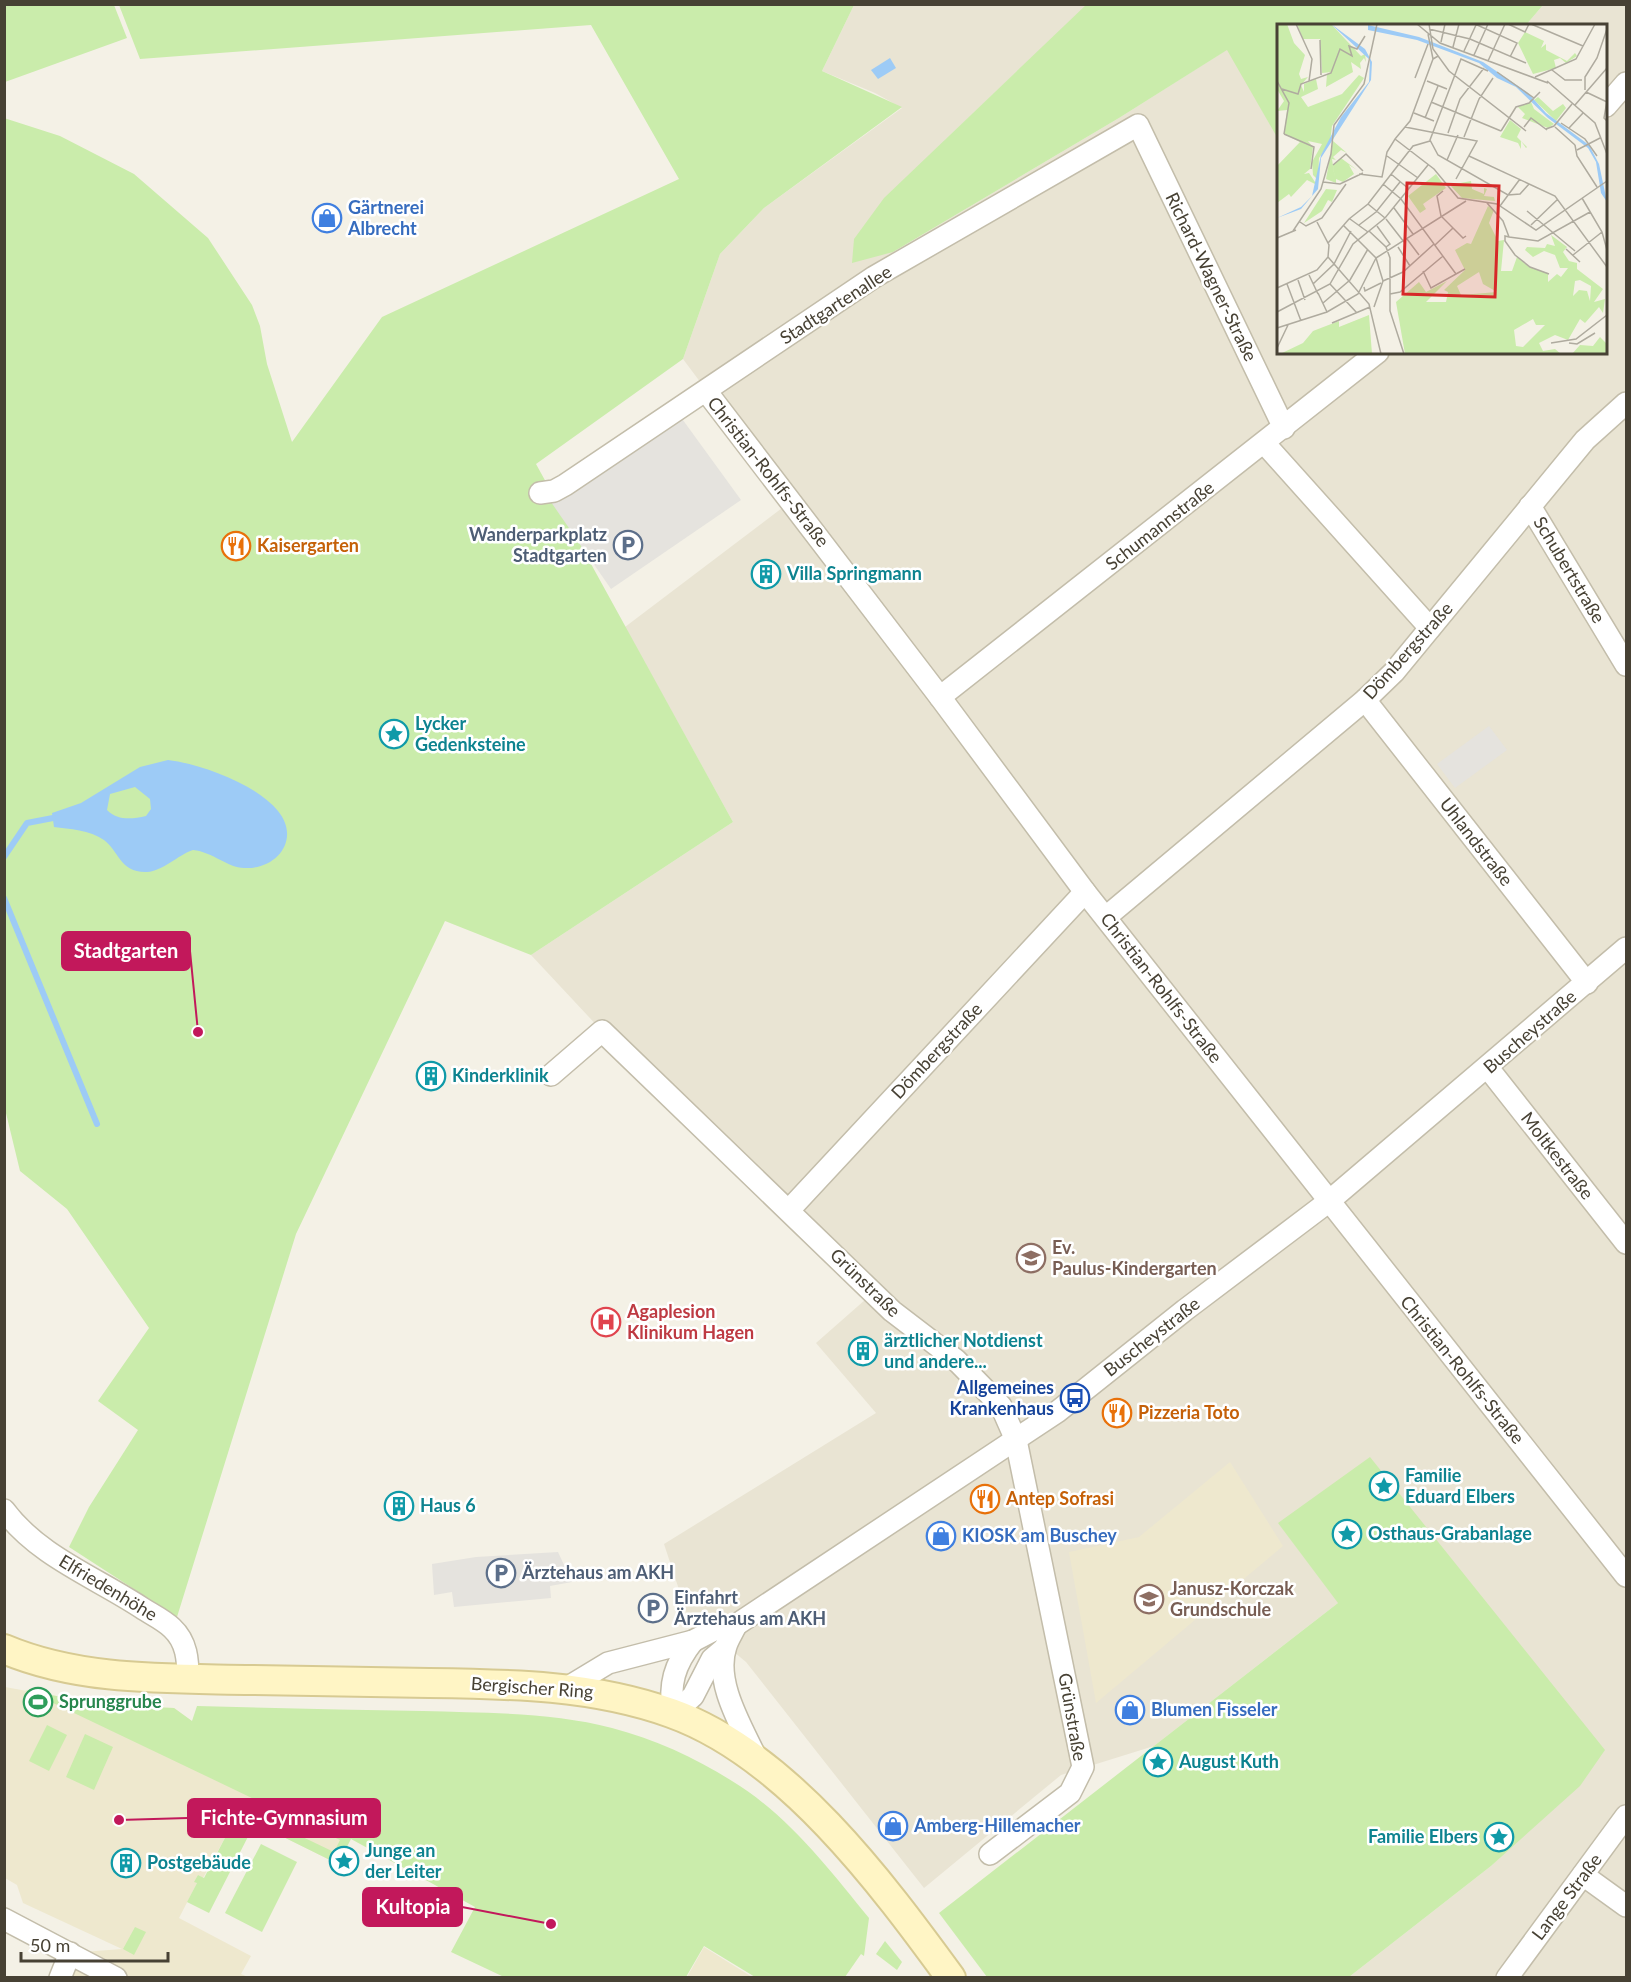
<svg xmlns="http://www.w3.org/2000/svg" width="1631" height="1982" font-family="Lato,sans-serif">
  <style>
    .residential { fill: #e9e4d3 }
    .education { fill: #eee8ce }
    .green { fill: #caecab }
    .parking { fill: #e5e3de }
    .water { fill: #9dcbf6; fill-rule: evenodd }
    .lines { fill: none; stroke-linecap: round; stroke-linejoin: round }
    .stream { stroke: #9dcbf6; stroke-width: 6 }
    .street-casing { stroke: #c3bdaa; stroke-width: 24 }
    .secondary-casing { stroke: #d7ca92; stroke-width: 32 }
    .street { stroke: #fff; stroke-width: 21 }
    .secondary { stroke: #fff5c5; stroke-width: 28 }
    .labels { text-anchor: middle; stroke-width: 5; stroke-linejoin: round; paint-order: stroke }
    .shop-label { font-size: 18px; font-weight: bold; fill: #366cbe; stroke: #fff; text-anchor: start }
    .street-label { font-size: 18px; fill: #474134; stroke: #fff }
    .service-label { font-size: 18px; font-weight: bold; fill: #4e5e75; stroke: #fff; text-anchor: start }
    .food-label { font-size: 18px; font-weight: bold; fill: #c56008; stroke: #fff; text-anchor: start }
    .culture-label { font-size: 18px; font-weight: bold; fill: #0d838f; stroke: #fff; text-anchor: start }
    .education-label { font-size: 18px; font-weight: bold; fill: #785e54; stroke: #fff; text-anchor: start }
    .health-label { font-size: 18px; font-weight: bold; fill: #be3a42; stroke: #fff; text-anchor: start }
    .transit-label { font-size: 18px; font-weight: bold; fill: #164399; stroke: #fff; text-anchor: end }
    .leisure-label { font-size: 18px; font-weight: bold; fill: #27864d; stroke: #fff; text-anchor: start }
    .inset-road { fill: none; stroke: #afab9f; stroke-width: 1.5 }
    .view { fill: #d62828; fill-opacity: 0.15; stroke: #d62828; stroke-width: 3 }
    .inset-edge { fill: none; stroke: #474134; stroke-width: 3 }
    .leader { fill: none; stroke: #c2185b; stroke-width: 2 }
    .callout-dot { fill: #c2185b; stroke: #fff; stroke-width: 2 }
    .callout { fill: #c2185b; stroke: #c2185b; stroke-width: 2 }
    .callout-label { font-size: 20px; text-anchor: middle; font-weight: bold; fill: #fff }
  </style>
  <rect width="100%" height="100%" fill="#f4f1e6"/>
  <!-- residential -->
  <path class="residential" d="M854 5H1087L945 140 893 252 1119 118 1228 49 1278 139V352H1606V26L1526 25 1543 5H1626V1977H1349L1491 1866 1528 1831 1338 1603 1154 1746 1061 1775 924 1888 746 1662 693 1618 689 1620 664 1544 876 1413 816 1343 874 1292 602 1031 531 955 733 822 625 627 790 502 683 359 720 254 764 208 902 108 875 93 822 71Z"/>
  <!-- education -->
  <g class="education">
    <path d="M1230 1462 1283 1546 1096 1703 1069 1552 1139 1537Z"/>
    <path d="M5 1687 104 1705 174 1708 350 1839 338 1864 238 1814 203 1878 198 1875 197 1883 179 1918 251 1956 241 1974 248 1977H60L70 1953 122 1949 23 1903 17 1885 5 1878Z"/>
    <path d="M704 1947 752 1977H687Z"/>
  </g>
  <!-- green -->
  <g class="green">
    <path d="M5 4 114 5 127 38 5 82Z"/>
    <path d="M1087 4H1543V5L1526 25 1278 26V139L1227 50 1119 118 893 252 852 263 854 239 884 198Z"/>
    <path d="M119 5H854L822 71 902 107 764 208 720 254 683 359 536 464 733 822 531 955 445 921 296 1234 177 1617 69 1547 89 1507 138 1430 98 1401 149 1328 67 1209 20 1171 5 1109 4 118 60 136 134 174 208 238 252 305 260 326 267 364 292 442 382 317 679 179 591 25 140 59Z"/>
    <path d="M1370 1457 1605 1750 1580 1786 1491 1866 1349 1977H987L939 1913 1338 1603 1278 1523Z"/>
    <path d="M25 1690 104 1705 174 1708 192 1721 197 1706C272 1708 348 1710 423 1711 485 1713 552 1712 612 1728 654 1739 696 1758 732 1781 788 1815 829 1869 869 1918L864 1956 861 1954 845 1977H755L704 1946 686 1977H504L451 1952 475 1907 351 1839 338 1864 255 1823 209 1913 187 1902 197 1883 194 1882 198 1875 204 1878 238 1813 254 1822 248 1811 334 1852 340 1840 51 1702 47 1711 25 1702 29 1693 38 1696Z"/>
    <path d="M47 1725 67 1735 49 1771 29 1761Z"/>
    <path d="M85 1734 113 1747 94 1790 66 1777Z"/>
    <path d="M261 1844 297 1862 262 1932 225 1913Z"/>
    <path d="M135 1927 146 1932 134 1955 123 1949Z"/>
    <path d="M885 1941 902 1962 897 1970 876 1954Z"/>
  </g>
  <!-- parking -->
  <g class="parking">
    <path d="M680 416 741 500 611 589 551 502Z"/>
    <path d="M1489 726 1507 750 1455 788 1437 764Z"/>
    <path d="M558 1552 572 1582 550 1586 551 1598 454 1607 452 1592 434 1595 432 1564 476 1557Z"/>
  </g>
  <!-- water -->
  <g class="water">
    <path d="M890 58 896 68 878 79 871 70Z"/>
    <path d="M168 760C201 764 256 784 278 811 301 839 277 870 244 868 228 868 213 852 193 850 178 855 163 871 147 872 120 873 119 851 104 840 90 830 69 829 54 827L52 813 81 803 140 767ZM135 787 150 799 151 809 146 816C132 819 118 821 107 810L110 794Z"/>
  </g>
  <g class="lines">
    <!-- stream -->
    <g class="stream">
      <path d="M4 857 27 823 53 818"/>
      <path d="M4 898 97 1124"/>
    </g>
    <!-- street casing -->
    <g class="street-casing">
      <g id="street">
        <path d="M1606 106 1626 83"/>
        <path d="M706 391 940 697 1085 892 1626 1576"/>
        <path d="M1265 444 1430 628"/>
        <path d="M540 493 554 491 565 485 874 277 1138 125 1284 428"/>
        <path d="M1530 506 1626 665"/>
        <path d="M940 697 1378 352"/>
        <path d="M1365 700 1587 983"/>
        <path d="M1106 917 1365 700 1394 672 1585 440 1626 403"/>
        <path d="M1488 1068 1626 1243"/>
        <path d="M551 1075 602 1031 892 1311 956 1360 1001 1406 1016 1440 1083 1767 1070 1793 990 1854"/>
        <path d="M790 1209 1085 892"/>
        <path d="M4 1510C38 1556 95 1577 142 1608 151 1614 164 1620 172 1628 187 1642 188 1660 188 1679"/>
        <path d="M736 1625C733 1632 728 1639 726 1646 713 1683 744 1730 758 1762"/>
        <path d="M565 1689 608 1663 693 1641 718 1628 736 1625 1057 1412 1185 1310 1328 1202 1626 948"/>
        <path d="M673 1714 693 1696 712 1659 725 1648"/>
        <path d="M673 1714C669 1684 674 1665 693 1641"/>
        <path d="M1583 1875 1626 1906"/>
        <path d="M4 1919 116 1978"/>
        <path d="M60 1978 70 1953"/>
        <path d="M1507 1978 1626 1816"/>
      </g>
    </g>
    <!-- secondary casing -->
    <g class="secondary-casing">
      <path id="secondary" d="M4 1649C82 1682 170 1678 252 1680 311 1681 370 1682 429 1683 511 1684 593 1685 671 1713 786 1754 881 1882 951 1978"/>
    </g>
    <!-- street -->
    <use href="#street" class="street"/>
    <!-- secondary -->
    <use href="#secondary" class="secondary"/>
  </g>
  <!-- icons -->
  <defs>
    <g id="shop-ring" transform="scale(1.5)"><circle r="9.5" fill="#fff" stroke="#3f7fe0" stroke-width="1.5"/><path d="M-5-2.5h2.3a2.7 3.5 0 0 1 5.4 0H5L5.5 6h-11ZM-1.5-2.5h3a1.5 2.3 0 0 0-3 0Z" fill="#3f7fe0"/></g>
    <g id="parking-ring" transform="scale(1.5)"><circle r="9.5" fill="#fff" stroke="#5c6f8a" stroke-width="1.5"/><path d="M-3.5-5.5H1a3.5 3.5 0 0 1 0 7H-1V5.5H-3.5ZM-1-3.4V-.6H.8a1.4 1.4 0 0 0 0-2.8Z" fill="#5c6f8a"/></g>
    <g id="restaurant-ring" transform="scale(1.5)"><circle r="9.5" fill="#fff" stroke="#e8710a" stroke-width="1.5"/><path d="M-5-6h1v4h1v-4h1v4h1v-4h1v5L-1.5 .5V6h-2V.5L-5-1ZM5-6V6H3V1.5H1.5Q1.5-4 5-6Z" fill="#e8710a"/></g>
    <g id="building-ring" transform="scale(1.5)"><circle r="9.5" fill="#fff" stroke="#0f9aa8" stroke-width="1.5"/><path d="M-4-6H4V6H1V3H-1V6H-4ZM-2.5-4.3h1.7v1.8h-1.7ZM.8-4.3h1.7v1.8H.8ZM-2.5-1h1.7V.8h-1.7ZM.8-1h1.7V.8H.8Z" fill="#0f9aa8"/></g>
    <g id="sight-ring" transform="scale(1.5)"><circle r="9.5" fill="#fff" stroke="#0f9aa8" stroke-width="1.5"/><path d="M0-6L1.8-2.2L6-1.7L2.9 1.2L3.7 5.4L0 3.3L-3.7 5.4L-2.9 1.2L-6-1.7L-1.8-2.2Z" fill="#0f9aa8"/></g>
    <g id="school-ring" transform="scale(1.5)"><circle r="9.5" fill="#fff" stroke="#8d6e63" stroke-width="1.5"/><path d="M0-5L7-2L0 1L-7-2ZM-4 1L0 2.5L4 1V4Q0 6-4 4Z" fill="#8d6e63"/></g>
    <g id="hospital-ring" transform="scale(1.5)"><circle r="9.5" fill="#fff" stroke="#e0444e" stroke-width="1.5"/><path d="M-5-5h3v3.5h4V-5h3V5h-3V1.5h-4V5h-3Z" fill="#e0444e"/></g>
    <g id="bus-ring" transform="scale(1.5)"><circle r="9.5" fill="#fff" stroke="#1a4fb4" stroke-width="1.5"/><path d="M-5-6H5V4H4V6H2V4H-2V6H-4V4H-5ZM-3.5-4V0h7V-4ZM-3.5 1.2v1.5H-2V1.2ZM2 1.2v1.5H3.5V1.2Z" fill="#1a4fb4"/></g>
    <g id="stadium-ring" transform="scale(1.5)"><circle r="9.5" fill="#fff" stroke="#2e9e5b" stroke-width="1.5"/><path d="M0-5a6.5 5 0 1 0 0 10a6.5 5 0 1 0 0-10ZM-3.5-1.8h7v3.6h-7Z" fill="#2e9e5b"/></g>
  </defs>
  <g fill-rule="evenodd">
    <use href="#shop-ring" x="327" y="218"/>
    <use href="#parking-ring" x="628" y="545"/>
    <use href="#restaurant-ring" x="236" y="546"/>
    <use href="#building-ring" x="766" y="574"/>
    <use href="#sight-ring" x="394" y="734"/>
    <use href="#building-ring" x="431" y="1076"/>
    <use href="#school-ring" x="1031" y="1258"/>
    <use href="#hospital-ring" x="606" y="1322"/>
    <use href="#building-ring" x="863" y="1351"/>
    <use href="#bus-ring" x="1075" y="1398"/>
    <use href="#restaurant-ring" x="1117" y="1413"/>
    <use href="#sight-ring" x="1384" y="1486"/>
    <use href="#restaurant-ring" x="985" y="1499"/>
    <use href="#building-ring" x="399" y="1506"/>
    <use href="#sight-ring" x="1347" y="1534"/>
    <use href="#shop-ring" x="941" y="1536"/>
    <use href="#parking-ring" x="501" y="1573"/>
    <use href="#school-ring" x="1149" y="1599"/>
    <use href="#parking-ring" x="653" y="1608"/>
    <use href="#stadium-ring" x="38" y="1702"/>
    <use href="#shop-ring" x="1130" y="1710"/>
    <use href="#sight-ring" x="1158" y="1762"/>
    <use href="#shop-ring" x="893" y="1826"/>
    <use href="#sight-ring" x="1499" y="1837"/>
    <use href="#sight-ring" x="344" y="1861"/>
    <use href="#building-ring" x="126" y="1863"/>
  </g>
  <g class="labels">
    <!-- shop labels -->
    <g class="shop-label">
      <text x="348" y="214">Gärtnerei<tspan x="348" dy="21">Albrecht</tspan></text>
      <text x="962" y="1542">KIOSK am Buschey</text>
      <text x="1151" y="1716">Blumen Fisseler</text>
      <text x="914" y="1832">Amberg-Hillemacher</text>
    </g>
    <!-- street labels -->
    <g class="street-label">
      <text transform="translate(1211 277) rotate(64)" y="6">Richard-Wagner-Straße</text>
      <text transform="translate(836 305) rotate(-33)" y="6">Stadtgartenallee</text>
      <text transform="translate(768 472) rotate(52)" y="6">Christian-Rohlfs-Straße</text>
      <text transform="translate(1160 526) rotate(-38)" y="6">Schumannstraße</text>
      <text transform="translate(1569 570) rotate(59)" y="6">Schubertstraße</text>
      <text transform="translate(1408 651) rotate(-48)" y="6">Dömbergstraße</text>
      <text transform="translate(1476 842) rotate(52)" y="6">Uhlandstraße</text>
      <text transform="translate(1161 988) rotate(52)" y="6">Christian-Rohlfs-Straße</text>
      <text transform="translate(1530 1032) rotate(-41)" y="6">Buscheystraße</text>
      <text transform="translate(937 1051) rotate(-47)" y="6">Dömbergstraße</text>
      <text transform="translate(1557 1156) rotate(52)" y="6">Moltkestraße</text>
      <text transform="translate(865 1283) rotate(44)" y="6">Grünstraße</text>
      <text transform="translate(1152 1337) rotate(-38)" y="6">Buscheystraße</text>
      <text transform="translate(1462 1370) rotate(51)" y="6">Christian-Rohlfs-Straße</text>
      <text transform="translate(108 1588) rotate(31)" y="6">Elfriedenhöhe</text>
      <text transform="translate(532 1688) rotate(4)" y="6">Bergischer Ring</text>
      <text transform="translate(1072 1717) rotate(80)" y="6">Grünstraße</text>
      <text transform="translate(1567 1897) rotate(-53)" y="6">Lange Straße</text>
    </g>
    <!-- service labels -->
    <g class="service-label">
      <text x="607" y="541" text-anchor="end">Wanderparkplatz<tspan x="607" dy="21">Stadtgarten</tspan></text>
      <text x="522" y="1579">Ärztehaus am AKH</text>
      <text x="674" y="1604">Einfahrt<tspan x="674" dy="21">Ärztehaus am AKH</tspan></text>
    </g>
    <!-- food labels -->
    <g class="food-label">
      <text x="257" y="552">Kaisergarten</text>
      <text x="1138" y="1419">Pizzeria Toto</text>
      <text x="1006" y="1505">Antep Sofrasi</text>
    </g>
    <!-- culture labels -->
    <g class="culture-label">
      <text x="787" y="580">Villa Springmann</text>
      <text x="415" y="730">Lycker<tspan x="415" dy="21">Gedenksteine</tspan></text>
      <text x="452" y="1082">Kinderklinik</text>
      <text x="884" y="1347">ärztlicher Notdienst<tspan x="884" dy="21">und andere...</tspan></text>
      <text x="1405" y="1482">Familie<tspan x="1405" dy="21">Eduard Elbers</tspan></text>
      <text x="420" y="1512">Haus 6</text>
      <text x="1368" y="1540">Osthaus-Grabanlage</text>
      <text x="1179" y="1768">August Kuth</text>
      <text x="1478" y="1843" text-anchor="end">Familie Elbers</text>
      <text x="365" y="1857">Junge an<tspan x="365" dy="21">der Leiter</tspan></text>
      <text x="147" y="1869">Postgebäude</text>
    </g>
    <!-- education labels -->
    <g class="education-label">
      <text x="1052" y="1254">Ev.<tspan x="1052" dy="21">Paulus-Kindergarten</tspan></text>
      <text x="1170" y="1595">Janusz-Korczak<tspan x="1170" dy="21">Grundschule</tspan></text>
    </g>
    <!-- health labels -->
    <g class="health-label">
      <text x="627" y="1318">Agaplesion<tspan x="627" dy="21">Klinikum Hagen</tspan></text>
    </g>
    <!-- transit labels -->
    <g class="transit-label">
      <text x="1054" y="1394">Allgemeines<tspan x="1054" dy="21">Krankenhaus</tspan></text>
    </g>
    <!-- leisure labels -->
    <g class="leisure-label">
      <text x="59" y="1708">Sprunggrube</text>
    </g>
  </g>
  <!-- overview -->
  <g transform="translate(1277 24)">
    <rect width="330" height="330" fill="#f4f1e6"/>
    <path d="M0 0H10L17 19 28 31 22 50 24 55 31 53 24 61 27 68V60L39 55 41 65 24 73 31 83 65 70 82 51 87 54 55 102 53 118 42 134 41 156 36 151 35 138 45 120 31 117 36 123 33 145 27 150 32 149 40 161 30 156 14 173 12 170 0 179V142L23 118 7 110 10 86 0 87 7 77 0 65ZM20 0H54L84 32 88 30 89 38 87 34 83 39 84 45 74 38 76 48 49 63 50 50 55 48 45 49 43 15H26ZM248 8 267 17 264 24 269 20V26L290 37 298 29 300 32 289 39 283 34 277 36 279 44 256 50 241 19ZM261 73 276 87 286 80 289 84 279 97 257 76ZM254 78 257 85 277 100 271 104 245 94 248 90 241 83ZM233 96 244 105 240 113 250 123 249 124 244 117V125L241 119 223 113ZM56 117 70 129 64 126 56 133 59 136 55 135 58 155 56 141 64 134 80 146 72 141 77 150 66 158 59 155V159L49 155ZM159 150 169 164 146 180 149 185 143 189 131 172ZM194 157 195 165 207 170V164L210 165 207 172 217 173 218 177 185 174 173 161ZM49 165 60 166 55 178 51 176 45 187 27 199ZM211 182 217 186 212 199 221 217 227 216 224 247H235L240 233 252 243 271 249V258L280 250 284 253 291 244H283L278 231 267 227 256 233 248 226 250 223 268 224 270 220 278 222 274 211 290 223 286 228 292 237 300 239V245L326 265 317 278 328 275 326 289 322 283 308 299 303 295 291 316 278 311 262 319 266 327 278 325 284 330H128L119 278 142 258 149 268 170 257 149 278H169L171 268 167 266 188 246 178 226 190 219 194 220ZM202 248 206 260 220 268 184 271 180 262ZM303 256 314 262 313 277 310 267 302 266 296 272 298 257ZM256 295 259 301H268L246 323 239 322 237 306ZM92 291 95 330H3L26 319 36 307 62 297V303ZM323 313 330 320V330H295L303 321 316 322Z" fill="#caecab" fill-rule="evenodd"/>
    <path d="M54 0 88 25 95 38 94 56 44 134 41 165 24 185 0 194 24 183 35 172 44 131 64 93 92 58 93 36ZM91 1 142 13 206 38 251 69 269 89 312 121 322 140 330 178 324 169 319 138 311 124 271 94 239 63 220 54 202 39 140 16 91 6Z" fill="#9dcbf6"/>
    <path class="inset-road" d="M19 0 35 35 32 57M140 0 163 19 271 59M152 0 156 25 172 47 249 107M198 0 240 19 233 33M231 0 248 8 252 0M254 0 306 22M152 5 193 15 249 39M151 10 156 35M43 16 44 51M164 18 168 0M176 23 182 0M187 27 199 1M197 31 211 0M211 37 228 0M275 46 288 56H305M211 47 184 35 153 116 161 131 231 171 243 170 252 160M220 48 257 74M258 53 299 35 318 0M138 54 151 20M0 57 12 79 7 110M150 57 170 65M270 57 318 99 330 130M5 65 21 70 24 60 54 49 63 25 75 32 72 22 80 25 88 12M308 66V53L320 34 330 5M309 68 330 78M330 77 327 94 330 97M154 78 224 107M298 81 330 44M137 89 157 97M148 94 161 62M284 99 308 115 320 132M128 103 200 117 179 155M247 103 254 94 270 106M278 103 298 121M292 104 306 89M269 105 277 102 295 80M224 107 239 83 252 79 263 68M171 109 183 75 207 44M7 110 37 123 34 145M187 113 202 75 216 54M118 115 133 97 156 35 161 32M298 121 300 132 320 163M300 126 323 114M110 132 141 154M192 132 278 172 330 243M170 136 181 111M56 141 69 130 86 147M82 150 105 153 110 128 118 115 157 145 181 174 220 180 259 206 330 157M114 150 132 165M46 158 63 160 86 149M106 160 124 175 179 250M166 167 160 172 164 192 186 214 189 212M305 174 325 208 330 226M210 179 226 197 232 213M91 180 108 194M223 182 243 155M117 184 136 210M250 187 298 227M73 195 91 208M109 195 127 218M23 198 29 202 45 194 69 160M66 201 99 234 106 257 97 283M82 201 99 188 123 158M254 201 281 175M100 202 113 220 109 223M16 207 44 165 54 130 57 101 87 60 100 0M92 207 109 223 113 234V287L127 330M232 213 261 217 313 188M232 213 228 212V217L238 231 253 243 272 250M0 214 19 206M130 215 142 231M51 219 72 195 91 180 136 122 153 117M158 221 176 204M121 223 133 242M289 225 303 238M296 231 325 208M51 233 92 280 104 330M99 234 189 177M146 247 154 264 188 245M32 251 41 270M21 256 28 276M106 257 126 248 157 220M10 260 24 297M36 260 57 240 74 207M53 260 80 289M87 263 88 267 104 259M0 264 40 246 51 233 52 221 40 198M41 269 50 288M113 270 123 268 166 232M46 279 73 256 91 225M0 288 53 260 76 220 108 194 151 141M55 299 93 283M0 304 50 288 81 270 99 234M274 319 299 315 330 291M292 319 300 320 318 309M0 324 11 301"/>
    <path class="view" d="M130 159 222 162 218 273 126 270Z"/>
    <rect width="330" height="330" class="inset-edge"/>
  </g>
  <!-- callouts -->
  <path class="leader" d="M198 1032L190 951M119 1820L188 1818M551 1924L462 1907"/>
  <g class="callout-dot">
    <circle cx="198" cy="1032" r="6"/>
    <circle cx="119" cy="1820" r="6"/>
    <circle cx="551" cy="1924" r="6"/>
  </g>
  <g class="callout">
    <rect x="62" y="932" width="128" height="38" rx="6"/>
    <rect x="188" y="1799" width="192" height="38" rx="6"/>
    <rect x="363" y="1888" width="99" height="38" rx="6"/>
  </g>
  <g class="callout-label">
    <text x="126" y="958">Stadtgarten</text>
    <text x="284" y="1825">Fichte-Gymnasium</text>
    <text x="413" y="1914">Kultopia</text>
  </g>
  <!-- border -->
  <rect width="1631" height="1982" fill="none" stroke="#474134" stroke-width="12"/>
  <!-- scale -->
  <path d="M21 1952v9h147v-9" fill="none" stroke="#474134" stroke-width="3"/>
  <text x="30" y="1952" font-size="18" fill="#474134" stroke="#ffffff" stroke-width="4.5" paint-order="stroke">50 m</text>
</svg>
